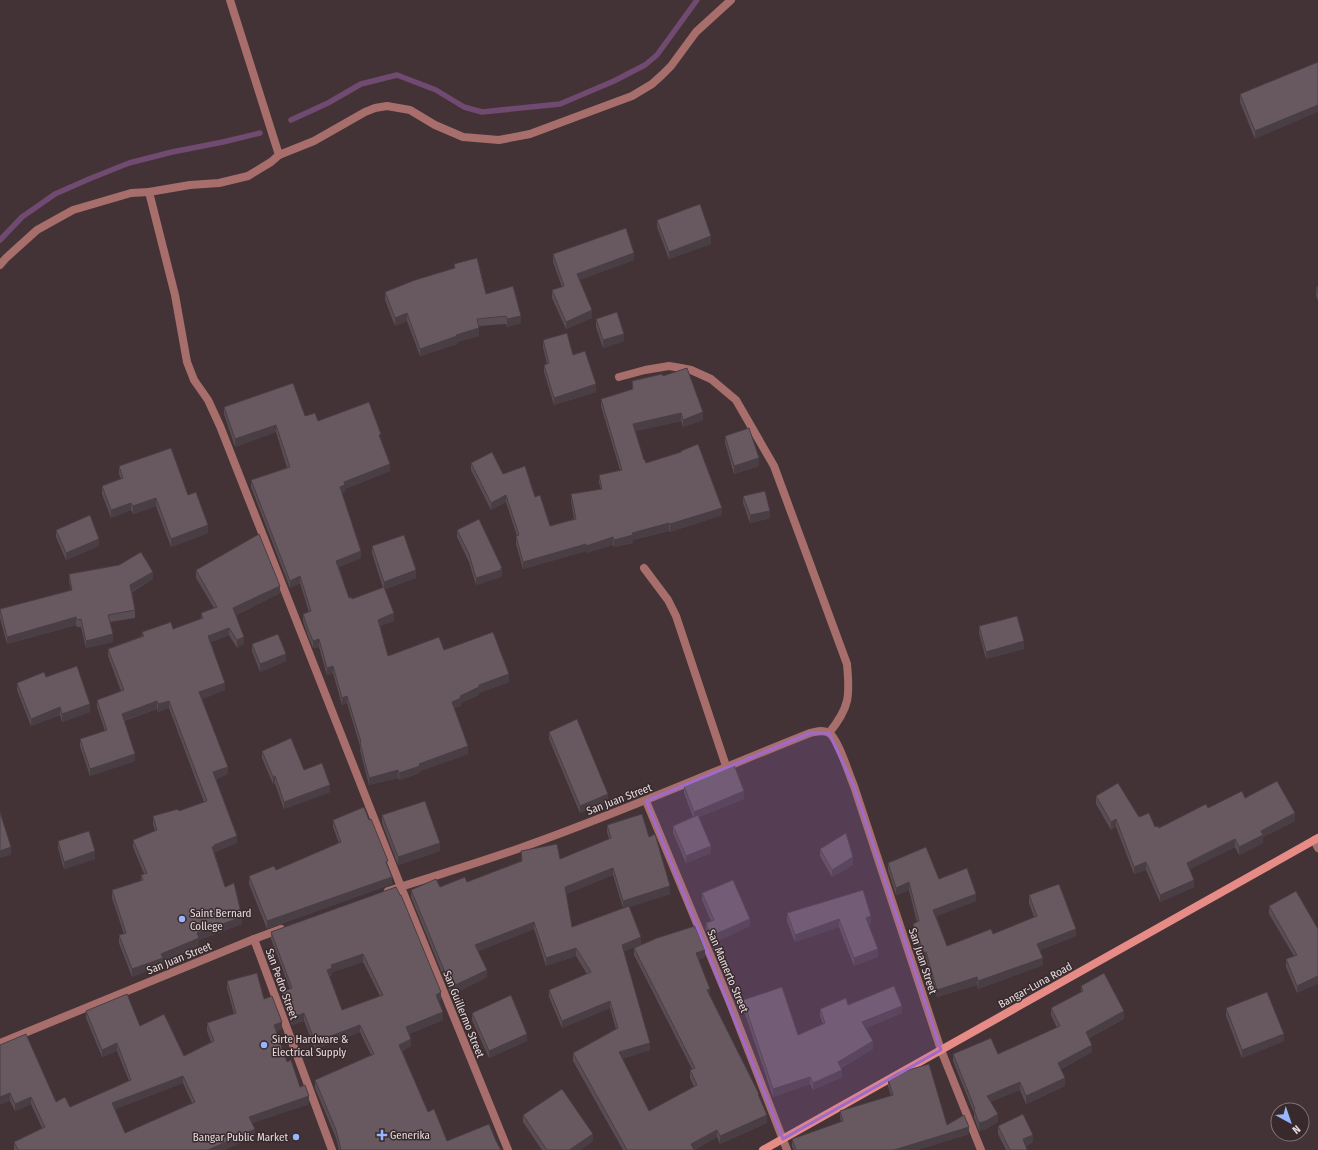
<svg xmlns="http://www.w3.org/2000/svg" width="1318" height="1150" font-family="'Fira Sans Condensed',sans-serif">
  <style>
    .lines { fill: none; stroke-linecap: round; stroke-linejoin: round }
    .stream { stroke: #704a71; stroke-width: 5.5 }
    .street { stroke: #a86e6b; stroke-width: 8 }
    .secondary { stroke: #e78b86; stroke-width: 8 }
    .wall { fill: #594d53; fill-rule: evenodd }
    .shaded-wall { fill: #493e44 }
    .building { fill: #685961; stroke: #493e44; fill-rule: evenodd }
    .marked { fill: #a06aca; fill-opacity: 0.2; stroke: #a06aca; stroke-width: 3; stroke-linejoin: round }
    .poi-dot { fill: #96b6fd; stroke: #38292c; stroke-width: 1.5 }
    .labels { text-anchor: middle; stroke-width: 3; stroke-linejoin: round; paint-order: stroke }
    .street-label { font-size: 11px; fill: #e6dcde; stroke: #38292c }
    .poi-label { font-size: 11px; fill: #e6dcde; stroke: #38292c; text-anchor: start }
  </style>
  <rect width="100%" height="100%" fill="#433336"/>
  <g class="lines">
    <!-- stream -->
    <g class="stream">
      <path d="M291 120 328 103 361 84 397 75 436 90 464 107 482 112 560 104 614 81 645 65 657 55 697 0"/>
      <path d="M0 240 22 217 55 194 89 179 129 163 172 152 223 142 260 133"/>
    </g>
    <!-- street -->
    <g class="street">
      <path d="M230 0 279 155 271 162 248 176 219 183 190 185 149 192 175 295 187 362 194 380 208 400 220 426 401 887 508 1150"/>
      <path d="M279 155 314 141 365 112 375 108 387 106 410 110 435 125 463 137 499 140 530 134 632 96 652 84 662 75 671 66 696 32 731 0"/>
      <path d="M0 265 6 258 37 230 73 210 131 193 149 192"/>
      <path d="M619 377 645 370 669 366 681 368 691 370 711 379 736 400 774 466 847 664C850 696 850 707 829 733"/>
      <path d="M644 568 668 600 676 616 726 766"/>
      <path d="M646 801 730 1003 787 1150"/>
      <path d="M1314 840 1318 848"/>
      <path d="M388 891C433 876 479 863 523 847 620 813 714 771 810 733 816 732 823 729 829 733 838 738 849 775 854 786L941 1050 981 1150"/>
      <path d="M254 939 332 1150"/>
      <path d="M0 1043 254 939 281 929"/>
    </g>
    <!-- secondary -->
    <path class="secondary" d="M763 1150 1318 838"/>
  </g>
  <!-- wall -->
  <g class="wall">
    <path d="M1318 62 1255 139 1240 102V94Z"/>
    <path d="M657 220 711 244 669 259 657 227Z"/>
    <path d="M553 254 634 260 579 280 592 318 566 329 552 298V290L562 287 553 262Z"/>
    <path d="M454 264 486 294 521 323 507 327 506 324 479 326V336L457 342V344L420 356 407 321 395 326 385 300V292L454 268Z"/>
    <path d="M1316 287H1318V301L1316 295Z"/>
    <path d="M596 319 624 341 603 348 596 327Z"/>
    <path d="M543 340 596 392 554 405 544 372V365L547 364 543 347Z"/>
    <path d="M663 376 703 420 683 427 681 421 635 431 644 460 646 463 722 515 670 532 669 531 633 540V543L614 547 613 545 586 553V551L523 569 516 544V536H517L506 502 491 510 471 470V463L503 474 535 497 550 526 574 519 571 501V494L601 489 599 483V475L620 470 601 406V399L632 390V381Z"/>
    <path d="M224 407 305 416 318 421 381 439 390 471 345 489V492L342 494 361 558 339 567 349 598 352 599 383 588 372 553V546L416 578 385 589 394 621 380 626 388 656 444 650 509 682 479 693V695L461 703V706L454 708 468 754 420 771V773L399 780 398 778 369 785 360 750V746L347 703 342 705 333 673 327 675 319 647 313 648 308 636 303 621V614L309 612 300 583 290 588 251 487V480L287 468 276 432 235 447 224 414Z"/>
    <path d="M725 436 759 466 734 474 725 443Z"/>
    <path d="M119 466 188 495 208 533 171 547 156 506 133 514 131 510 111 518 102 494V486L121 479 119 474Z"/>
    <path d="M743 496 770 518 750 523 743 503Z"/>
    <path d="M56 530 99 546 66 560 56 537Z"/>
    <path d="M457 530 502 575 501 576V577L476 585 469 562 457 537Z"/>
    <path d="M196 570 280 593 236 615 244 644 237 648 229 635 211 642 225 690 202 699 228 774 216 779 237 843 215 852V854L225 887 242 924 199 940V946L163 961V965L132 977 119 943V935L124 934 112 898V890L141 881V875L144 874 133 847V840L155 831 153 824V816L179 811 204 802 169 708 158 712 157 709 124 721 135 761 90 776 80 746V739L105 731 97 707V700L121 691 108 656V649L142 636V632L173 629 201 619V613L214 608 196 578Z"/>
    <path d="M69 574 153 579 132 592 135 610V618L110 622 113 642 86 648 81 627H77L76 625 7 644 0 618V609L71 590 69 581Z"/>
    <path d="M979 626 1024 649 986 659 979 633Z"/>
    <path d="M252 644 286 661 260 672 252 651Z"/>
    <path d="M46 677 90 712 62 722 60 715 31 726 17 690V683Z"/>
    <path d="M549 732 608 801 580 813 549 739Z"/>
    <path d="M262 751 304 770 330 792 284 809 275 784H273L262 758Z"/>
    <path d="M684 786 744 799 699 817 711 853 686 863 673 833V826L693 817 684 793Z"/>
    <path d="M1096 796 1139 817 1155 827 1159 828 1208 808 1245 798 1295 821 1263 837V843L1239 855 1235 847 1190 869 1194 887 1160 902 1146 870 1134 874 1116 827 1111 830 1096 804Z"/>
    <path d="M382 815 440 851 398 865 382 823Z"/>
    <path d="M333 820 388 866 392 884 267 929 249 884V876L276 870 339 843 333 827Z"/>
    <path d="M607 825 649 837 670 894 629 907 641 945 623 951 650 1050 622 1059 649 1111 694 1087 690 1078V1070L692 1069 634 955V948L705 957 698 960 710 997 759 1098 767 1123 720 1144 717 1137 694 1150H623L573 1061V1053L616 1029 610 1008 562 1028 549 997V990L587 974 576 956 546 966 534 929 478 951 487 977 451 995 411 897V890L440 887 467 882 521 861V851L560 859 609 839 607 832ZM613 875 623 908 572 927 566 894Z"/>
    <path d="M58 841 95 859 64 869 58 848Z"/>
    <path d="M820 849 853 865 832 877 820 856Z"/>
    <path d="M888 863 939 879 976 901 936 916 947 946 993 934 1034 917 1029 903V895L1076 936 1040 950 1043 965 978 989 977 985 937 997 926 959 924 960 913 931V924L917 922 909 890 896 895 888 870Z"/>
    <path d="M396 887 441 1000 438 1001 443 1020 409 1034 411 1046 402 1051 428 1112 447 1141H496L501 1150H339L336 1138 315 1088V1080L371 1055 360 1032 315 1049 304 1021 292 1025 282 999V992L290 989 271 939V932ZM363 962 380 996 342 1010 329 977 332 975V972Z"/>
    <path d="M702 893 750 926 711 944 706 930V923L711 921 702 900Z"/>
    <path d="M1269 906 1318 929 1297 993 1286 967V959L1294 956 1269 914Z"/>
    <path d="M787 913 871 924 868 925 878 957 854 966 839 927 795 942 787 921Z"/>
    <path d="M227 981 264 999 282 1029 276 1031 287 1062 300 1087 309 1104 252 1123 255 1136 224 1150H14V1142L42 1128 31 1104 15 1111 10 1101 0 1104V1045L56 1102 70 1107 129 1081 117 1051 102 1057 86 1018V1011L140 1026 184 1056 211 1042 207 1031V1023L234 1014 227 988ZM183 1083 192 1103 125 1133 115 1109Z"/>
    <path d="M1081 986 1124 1019 1089 1038 1092 1052 1061 1069 1065 1086 1026 1104 1020 1090 990 1102 998 1122 986 1129 979 1131 974 1117V1113L953 1061V1054H998L1057 1028 1051 1015V1008L1081 992Z"/>
    <path d="M743 1000 798 1035 823 1024 820 1016V1009L902 1013 866 1028 873 1049 841 1068 842 1077 813 1090 810 1084 773 1097 743 1008Z"/>
    <path d="M1226 1008 1284 1041 1242 1058 1226 1016Z"/>
    <path d="M472 1013 527 1041 489 1058 472 1020Z"/>
    <path d="M888 1079 947 1125 969 1134 917 1150H794L792 1147V1139L841 1122 840 1118V1111L891 1096 888 1086Z"/>
    <path d="M523 1115 593 1141 580 1150H542L523 1122Z"/>
    <path d="M998 1126 1033 1142 1026 1146 1027 1150H1006L998 1134Z"/>
  </g>
  <!-- shaded-wall -->
  <g class="shaded-wall">
    <path d="M1318 105V112L1255 139V131Z"/>
    <path d="M711 236V244L669 259V252Z"/>
    <path d="M634 253V260L577 281V274Z"/>
    <path d="M592 310V318L566 329V322Z"/>
    <path d="M407 313V321L395 326V318Z"/>
    <path d="M521 316V323L507 327V319Z"/>
    <path d="M479 328V336L457 342V344L420 356V349L456 335Z"/>
    <path d="M624 334V341L603 348V340Z"/>
    <path d="M596 384V392L554 405V398Z"/>
    <path d="M703 412V420L683 427V420Z"/>
    <path d="M681 413V421L633 432V424Z"/>
    <path d="M276 425V432L235 447V439Z"/>
    <path d="M759 458V466L734 474V466Z"/>
    <path d="M390 464V471L345 489V492L340 495V487L344 482Z"/>
    <path d="M506 495V502L491 510V503Z"/>
    <path d="M156 498V506L133 514V506Z"/>
    <path d="M131 503V510L111 518V510Z"/>
    <path d="M722 508V515L670 532V524Z"/>
    <path d="M770 511V518L750 523V515Z"/>
    <path d="M669 523V531L633 540V543L614 547V540L632 533Z"/>
    <path d="M208 525V533L171 547V539Z"/>
    <path d="M613 537V545L586 553V546Z"/>
    <path d="M99 539V546L66 560V553Z"/>
    <path d="M586 544V551L523 569V562Z"/>
    <path d="M361 551V558L336 568V561Z"/>
    <path d="M502 568V575L501 576V577L476 585V578Z"/>
    <path d="M416 570V578L384 589V582Z"/>
    <path d="M153 572V579L130 592V585Z"/>
    <path d="M300 576V583L290 588V581Z"/>
    <path d="M280 586V593L233 616V608Z"/>
    <path d="M394 613V621L378 627V620Z"/>
    <path d="M76 617V625L7 644V637Z"/>
    <path d="M229 628V635L208 643V636Z"/>
    <path d="M113 634V642L86 648V641Z"/>
    <path d="M244 637V644L237 648V640Z"/>
    <path d="M319 639V647L313 648V641Z"/>
    <path d="M1024 641V649L986 659V652Z"/>
    <path d="M286 654V661L260 672V664Z"/>
    <path d="M333 666V673L327 675V668Z"/>
    <path d="M509 674V682L479 693V695L461 703V706L452 709V702L460 696 479 685Z"/>
    <path d="M225 683V690L199 700V692Z"/>
    <path d="M347 696V703L342 705V698Z"/>
    <path d="M157 701V709L122 721V714Z"/>
    <path d="M169 701V708L158 712V704Z"/>
    <path d="M90 704V712L62 722V714Z"/>
    <path d="M60 707V715L31 726V719Z"/>
    <path d="M468 746V754L420 771V773L399 780V773L419 764Z"/>
    <path d="M135 754V761L90 776V769Z"/>
    <path d="M228 767V774L213 780V772Z"/>
    <path d="M398 770V778L369 785V778Z"/>
    <path d="M275 776V784H273V777Z"/>
    <path d="M330 785V792L284 809V802Z"/>
    <path d="M744 791V799L694 819V812Z"/>
    <path d="M608 794V801L580 813V806Z"/>
    <path d="M1295 813V821L1263 837V843L1239 855V847L1261 831Z"/>
    <path d="M1116 819V827L1111 830V822Z"/>
    <path d="M237 836V843L215 852V854L212 847 214 845Z"/>
    <path d="M1235 839V847L1187 871V863Z"/>
    <path d="M440 843V851L398 865V857Z"/>
    <path d="M711 846V853L686 863V856Z"/>
    <path d="M11 847V855L0 858V851Z"/>
    <path d="M95 851V859L64 869V862Z"/>
    <path d="M853 857V865L832 877V870Z"/>
    <path d="M1146 862V870L1134 874V867Z"/>
    <path d="M613 868V875L565 895V887Z"/>
    <path d="M392 877V884L267 929V921Z"/>
    <path d="M1194 880V887L1160 902V895Z"/>
    <path d="M909 882V890L896 895V888Z"/>
    <path d="M670 886V894L623 909V901Z"/>
    <path d="M976 894V901L933 917V910Z"/>
    <path d="M871 916V924L866 925V918Z"/>
    <path d="M242 917V924L199 940V946L163 961V965L132 977V969L161 954 197 933Z"/>
    <path d="M750 919V926L711 944V936Z"/>
    <path d="M839 919V927L795 942V935Z"/>
    <path d="M534 922V929L475 952V945Z"/>
    <path d="M1076 929V936L1037 951V944Z"/>
    <path d="M641 937V945L622 952V945Z"/>
    <path d="M576 948V956L546 966V958Z"/>
    <path d="M878 949V957L854 966V958Z"/>
    <path d="M705 950V957L696 961V953Z"/>
    <path d="M926 952V959L924 960V953Z"/>
    <path d="M363 954V962L332 972V975L327 978V970L331 965Z"/>
    <path d="M1043 958V965L978 989V981Z"/>
    <path d="M487 970V977L451 995V987Z"/>
    <path d="M1318 976V984L1297 993V986Z"/>
    <path d="M977 977V985L937 997V990Z"/>
    <path d="M710 989V996L707 998V990Z"/>
    <path d="M441 992V1000L436 1002V995Z"/>
    <path d="M610 1001V1008L562 1028V1021Z"/>
    <path d="M902 1006V1013L862 1030V1022Z"/>
    <path d="M1124 1011V1019L1086 1039V1032Z"/>
    <path d="M443 1012V1020L406 1035V1027Z"/>
    <path d="M304 1013V1021L292 1025V1018Z"/>
    <path d="M282 1022V1029L274 1032V1025Z"/>
    <path d="M360 1025V1032L315 1049V1042Z"/>
    <path d="M527 1034V1041L489 1058V1051Z"/>
    <path d="M1284 1034V1041L1242 1058V1050Z"/>
    <path d="M411 1039V1046L399 1052V1045Z"/>
    <path d="M873 1041V1049L838 1069V1062Z"/>
    <path d="M117 1043V1051L102 1057V1050Z"/>
    <path d="M650 1043V1050L619 1060V1052Z"/>
    <path d="M1092 1045V1052L1058 1070V1063Z"/>
    <path d="M842 1070V1077L813 1090V1083Z"/>
    <path d="M183 1076V1083L112 1110V1103Z"/>
    <path d="M810 1077V1084L773 1097V1089Z"/>
    <path d="M1065 1078V1086L1026 1104V1096Z"/>
    <path d="M1020 1082V1090L987 1103V1096Z"/>
    <path d="M10 1093V1101L0 1104V1097Z"/>
    <path d="M309 1096V1104L249 1124V1117Z"/>
    <path d="M31 1097V1104L15 1111V1104Z"/>
    <path d="M998 1114V1122L986 1129 979 1131V1123Z"/>
    <path d="M767 1115V1123L720 1144V1136Z"/>
    <path d="M969 1127V1134L917 1150H894Z"/>
    <path d="M255 1129V1136L224 1150H208Z"/>
    <path d="M717 1130V1137L693 1150 691 1144Z"/>
    <path d="M593 1134V1141L580 1150H569Z"/>
    <path d="M1033 1135V1142L1023 1147V1139Z"/>
  </g>
  <!-- building -->
  <g class="building">
    <path d="M1318 62V105L1255 131 1240 94Z"/>
    <path d="M700 204 711 236 669 252 657 220Z"/>
    <path d="M626 228 634 253 577 274 592 310 566 322 552 290 564 286 553 254Z"/>
    <path d="M477 258 486 294 513 286 521 316 507 319 506 316 477 319 479 328 456 335 457 336 420 349 407 313 395 318 385 292 415 280 455 268 454 264Z"/>
    <path d="M1316 287H1318V293Z"/>
    <path d="M617 312 624 334 603 340 596 319Z"/>
    <path d="M567 333 573 355 585 351 596 384 554 398 544 365 549 363 543 340Z"/>
    <path d="M687 368 703 412 683 420 681 413 633 424 644 460H645L646 463 681 452V451L698 444 722 508 670 524 669 523 632 533 633 535 614 540 613 537 586 546V544L523 562 516 536 519 535 506 495 491 503 471 463 492 452 503 474 525 466 535 497 540 495 550 526 576 519 571 494 602 489 599 475 622 470 601 399 633 389 632 381 662 374 663 376Z"/>
    <path d="M293 383 305 416 315 413 318 421 369 402 381 434 379 435 390 464 344 482 345 485 340 487 361 551 336 561 349 598 351 597 352 599 384 587 394 613 378 620 388 656 439 637 444 650 493 632 509 674 479 685V687L460 696 461 698 452 702 468 746 419 764 420 766 399 773 398 770 369 778 360 743 361 742 347 696 342 698 333 666 327 668 319 639 313 641 308 629 303 614 311 611 300 576 290 581 251 480 290 467 276 425 235 439 224 407Z"/>
    <path d="M749 428 759 458 734 466 725 436Z"/>
    <path d="M171 448 188 495 196 492 208 525 171 539 156 498 133 506 131 503 111 510 102 486 123 478 119 466Z"/>
    <path d="M765 491 770 511 750 515 743 496Z"/>
    <path d="M90 515 99 539 66 553 56 530Z"/>
    <path d="M479 519 502 568H501V570L476 578 469 554 457 530Z"/>
    <path d="M259 534 280 586 233 608 244 637 237 640 229 628 208 636 225 683 199 692 228 767 213 772 237 836 214 845 215 846 212 847 225 887 234 883 242 917 197 933 199 938 161 954 163 958 132 969 119 935 126 933 112 890 143 880 141 875 147 873 133 840 157 830 153 816 178 809 179 811 207 801 169 701 158 704 157 701 122 714 135 754 90 769 80 739 107 730 97 700 124 690 108 649 144 636 142 632 171 622 173 629 203 618 201 613 217 607 196 570Z"/>
    <path d="M404 535 416 570 384 582 372 546Z"/>
    <path d="M141 552 153 572 130 585 135 610 108 615 113 634 86 641 81 619 77 620 76 617 7 637 0 609 72 590 69 574 119 565Z"/>
    <path d="M1017 616 1024 641 986 652 979 626Z"/>
    <path d="M278 634 286 654 260 664 252 644Z"/>
    <path d="M77 666 90 704 62 714 60 707 31 719 17 683 44 672 46 677Z"/>
    <path d="M577 719 608 794 580 806 549 732Z"/>
    <path d="M291 738 304 770 322 763 330 785 284 802 275 776 273 777 262 751Z"/>
    <path d="M734 765 744 791 694 812 684 786Z"/>
    <path d="M1277 781 1295 813 1261 831 1263 835 1239 847 1235 839 1187 863 1194 880 1160 895 1146 862 1134 867 1116 819 1111 822 1096 796 1118 783 1139 817 1149 813 1155 827 1158 826 1159 828 1206 804 1208 808 1242 791 1245 798Z"/>
    <path d="M425 801 440 843 398 857 382 815Z"/>
    <path d="M364 807 369 820 371 819 388 861 386 862 392 877 267 921 249 876 274 866 276 870 341 842 333 820Z"/>
    <path d="M0 812 11 847 0 851Z"/>
    <path d="M642 814 649 837 655 834 670 886 623 901 613 868 565 887 572 927 629 906 641 937 622 945 650 1043 619 1052 649 1111 697 1085 690 1070 695 1068 634 948 657 938 695 926 705 950 696 953 710 989 707 990 759 1094H758L767 1115 720 1136 717 1130 691 1144 694 1150H627L573 1053 618 1028 610 1001 562 1021 549 990 591 972 576 948 546 958 534 922 475 945 487 970 451 987 411 890 436 879 440 887 465 877 467 882 522 861 521 851 557 844 560 859 611 838 607 825Z"/>
    <path d="M698 815 711 846 686 856 673 826Z"/>
    <path d="M89 831 95 851 64 862 58 841Z"/>
    <path d="M846 833 853 857 832 870 820 849Z"/>
    <path d="M926 847 939 879 967 868 976 894 933 910 947 946 991 929 993 934 1037 916 1029 895 1059 884 1076 929 1037 944 1043 958 978 981 977 977 937 990 926 952 924 953 913 924 919 921 909 882 896 888 888 863Z"/>
    <path d="M733 880 750 919 711 936 706 923 714 920 702 893Z"/>
    <path d="M396 887 400 895H401L441 992 436 995 443 1012 406 1027 411 1039 399 1045 428 1112 434 1109 447 1141 489 1124 496 1141 501 1150H341L336 1130 315 1080 374 1054 360 1025 315 1042 304 1013 292 1018 282 992 292 988 271 932ZM363 954 383 995 342 1010 327 970 332 968 331 965Z"/>
    <path d="M863 890 871 916 866 918 878 949 854 958 839 919 795 935 787 913Z"/>
    <path d="M1296 891 1318 929V976L1297 986 1286 959 1297 955 1269 906Z"/>
    <path d="M257 973 264 999 272 996 282 1022 274 1025 287 1062 291 1060 300 1087 305 1085 309 1096 249 1117 255 1129 208 1150H18L14 1142 45 1127 31 1097 15 1104 10 1093 0 1097V1045L26 1034 56 1102 65 1097 70 1107 131 1080 117 1043 102 1050 86 1011 127 994 140 1026 164 1014 184 1056 214 1041 207 1023 236 1013 227 981ZM183 1076 195 1102 125 1133 112 1103Z"/>
    <path d="M1104 973 1124 1011 1086 1032 1092 1045 1058 1063 1065 1078 1026 1096 1020 1082 987 1096 998 1114 986 1121 979 1123 974 1110 975 1109 953 1054 991 1038 998 1054 1060 1026 1051 1008 1083 991 1081 986Z"/>
    <path d="M894 986 902 1006 862 1022 873 1041 838 1062 842 1070 813 1083 810 1077 773 1089 743 1000 782 987 798 1035 825 1023 820 1009 846 998 848 1005Z"/>
    <path d="M1267 992 1284 1034 1242 1050 1226 1008Z"/>
    <path d="M511 995 527 1034 489 1051 472 1013Z"/>
    <path d="M929 1064 947 1125 964 1115 969 1127 894 1150H796L792 1139 843 1121 840 1111 893 1095 888 1079 898 1073Z"/>
    <path d="M562 1089 593 1134 569 1150H547L523 1115Z"/>
    <path d="M1023 1114 1033 1135 1023 1139 1027 1150H1010L998 1126Z"/>
  </g>
  <!-- marked area -->
  <path class="marked" d="M810 733H829L854 786 941 1050 783 1139 646 801Z"/>
  <!-- markers -->
  <g class="poi-dot">
    <circle cx="182" cy="919" r="4"/>
    <circle cx="264" cy="1045" r="4"/>
    <path d="M380 1129h4v4h4v4h-4v4h-4v-4h-4v-4h4z"/>
    <circle cx="296" cy="1137" r="4"/>
  </g>
  <g class="labels">
    <!-- street labels -->
    <g class="street-label">
      <text transform="translate(619 799) rotate(-21)" y="4">San Juan Street</text>
      <text transform="translate(179 958) rotate(-22)" y="4">San Juan Street</text>
      <text transform="translate(923 961) rotate(72)" y="4">San Juan Street</text>
      <text transform="translate(728 971) rotate(67)" y="4">San Mamerto Street</text>
      <text transform="translate(282 984) rotate(70)" y="4">San Pedro Street</text>
      <text transform="translate(1035 985) rotate(-29)" y="4">Bangar-Luna Road</text>
      <text transform="translate(464 1014) rotate(68)" y="4">San Guillermo Street</text>
    </g>
    <!-- poi labels -->
    <g class="poi-label">
      <text x="190" y="917">Saint Bernard<tspan x="190" dy="13">College</tspan></text>
      <text x="272" y="1043">Sirte Hardware &amp;<tspan x="272" dy="13">Electrical Supply</tspan></text>
      <text x="390" y="1139">Generika</text>
      <text x="288" y="1141" text-anchor="end">Bangar Public Market</text>
    </g>
  </g>
  <!-- north arrow -->
  <g transform="translate(1290 1122) rotate(140)"><circle r="19" fill="#38292c" stroke="#7e7173"/>
  <path d="M0-3L7 15L0 10L-7 15Z" fill="#96b6fd"/>
  <text y="-6" font-size="11" font-weight="bold" text-anchor="middle" fill="#e6dcde">N</text>
  </g>
</svg>
